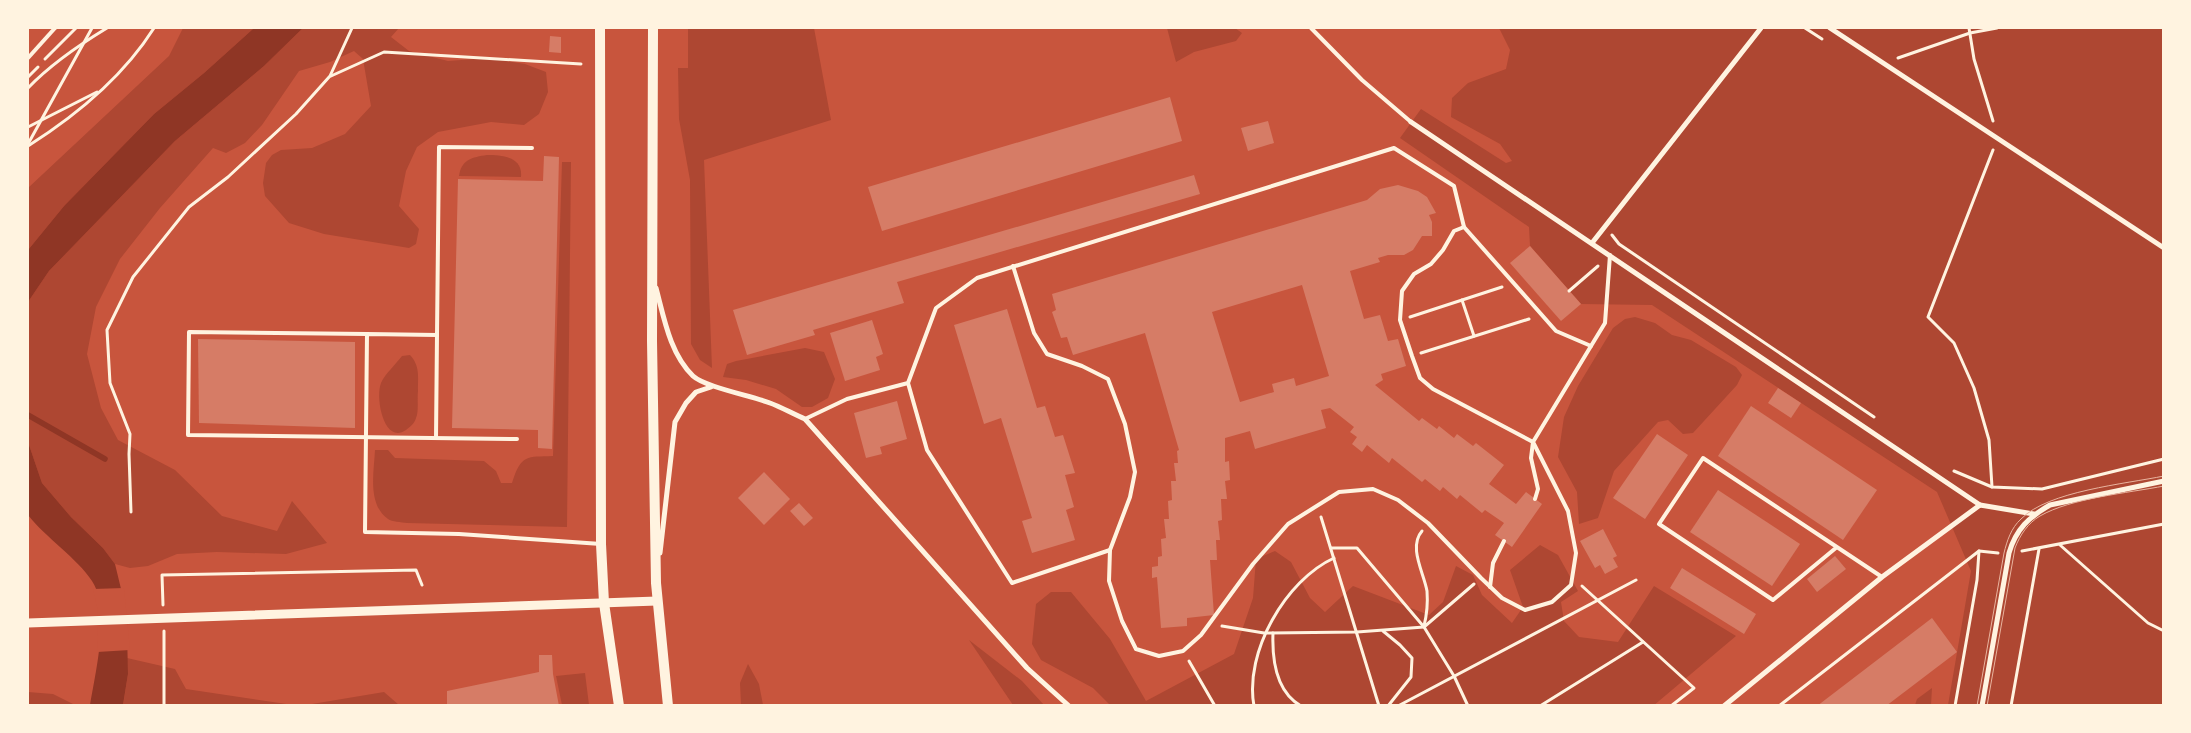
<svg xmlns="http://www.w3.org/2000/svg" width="2191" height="733" font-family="'IBM Plex Sans',sans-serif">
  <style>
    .green { fill: #ae4732 }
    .water { fill: #8f3625 }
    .pier { fill: #c8553d }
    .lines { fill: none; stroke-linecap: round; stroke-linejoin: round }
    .stream { stroke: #8f3625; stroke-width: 5.5 }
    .building { fill: #d67c66; fill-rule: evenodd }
    .path { stroke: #fff3e0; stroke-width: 3 }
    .service { stroke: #fff3e0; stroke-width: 4 }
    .minor { stroke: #fff3e0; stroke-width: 5 }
    .tertiary { stroke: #fff3e0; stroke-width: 9 }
    .secondary { stroke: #fff3e0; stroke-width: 10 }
    .tram { stroke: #e9b49f; stroke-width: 1 }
  </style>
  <rect width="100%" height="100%" fill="#c8553d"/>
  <!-- green -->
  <g class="green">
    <path d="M183 28H254L204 73 154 114 64 206 28 250V188L169 56Z"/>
    <path d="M303 28H399L391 37 409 51 448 61 488 58 525 64 546 72 548 92 539 114 524 125 491 122 438 132 417 147 406 171 399 206 419 229 416 244 409 248 324 234 289 223 265 196 263 183 266 163 272 155 281 150 312 148 345 134 371 106 363 59 354 51 330 62 299 71 262 125 245 143 226 153 213 148 160 208 120 259 96 307 87 354 101 408 118 440 175 470 222 516 277 531 292 501 327 543 286 554 217 552 177 554 148 566 130 568 115 564 103 548 71 517 42 483 28 442V302L49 271 175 141 264 66Z"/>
    <path d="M688 28H814L831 120 704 160 712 368 700 360 691 344 690 180 679 119 678 68H688Z"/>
    <path d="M1167 28H1235L1242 33 1236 41 1194 52 1176 62Z"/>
    <path d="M1499 28H2163V705H1948L1971 571 1937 492 1652 305 1581 304 1530 246 1529 227 1400 138 1421 109 1506 163 1512 161 1500 144 1451 117 1452 98 1468 83 1506 69 1510 50Z"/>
    <path d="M487 155C502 155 523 157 521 177L459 176C461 160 472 157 487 155Z"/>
    <path d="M562 162H571L567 527 407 523C401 522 392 522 388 519 367 504 374 472 375 450H388L395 458 484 461 496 471 501 483H512C521 454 527 457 553 456Z"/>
    <path d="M1635 317 1655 323 1672 335 1691 340 1736 367 1742 375 1737 385 1693 433 1683 434 1668 420 1658 422 1614 471 1598 518 1579 524 1577 492 1558 457 1564 417 1578 386 1613 328 1625 319Z"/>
    <path d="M805 348 824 352 835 379 828 398 812 407H802L776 389 746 380 723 377 727 364 736 361Z"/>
    <path d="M410 355C420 366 418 376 418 391 417 399 419 411 416 418 415 423 410 427 406 430 384 445 375 398 381 383 385 374 396 364 402 356Z"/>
    <path d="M1540 545 1558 555 1578 591 1561 602 1564 621 1579 637 1618 642 1654 586 1736 636 1653 706 1110 705 1093 688 1041 660 1032 644 1036 604 1051 592H1071L1110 639 1146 701 1234 654 1253 598 1256 559 1275 551 1291 562 1310 598 1325 612 1353 586 1429 615 1443 602 1456 566 1473 575 1482 595 1512 623 1523 607 1510 570Z"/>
    <path d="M969 640 1022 681 1044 705H1013Z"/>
    <path d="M127 658 175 669 186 689 293 705 123 706 128 674Z"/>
    <path d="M748 664 759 684 763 705H741L740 683Z"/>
    <path d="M585 673 589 705H562L556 676Z"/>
    <path d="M1932 688 1931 705H1915L1917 699Z"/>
    <path d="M28 692 53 694 75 705H28Z"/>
    <path d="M384 692 399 705H306Z"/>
  </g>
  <!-- water -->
  <g class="water">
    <path d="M254 28H303L264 66 175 141 49 271 28 302V250L64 206 154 114 204 73Z"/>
    <path d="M28 442 42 483 71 517 103 548 115 564 122 593 127 632 128 674 123 705H90C95 674 111 609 92 581 77 558 46 538 28 515Z"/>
  </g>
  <!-- pier -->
  <path class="pier" d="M124 588 130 650 97 652 98 611 93 589Z"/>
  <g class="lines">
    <!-- stream -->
    <path class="stream" d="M28 415 105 459"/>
  </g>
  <!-- building -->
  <g class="building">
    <path d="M550 36 561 37V53L549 52Z"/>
    <path d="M1170 97 1182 141 882 231 868 187Z"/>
    <path d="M1268 121 1274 143 1248 151 1241 128Z"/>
    <path d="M544 156 559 157 552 449 538 448V430L452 428 458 179 543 181Z"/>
    <path d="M1194 175 1200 194 897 282 904 303 813 330 815 335 747 355 733 310Z"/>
    <path d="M1398 185 1418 191 1427 197 1436 213 1429 215 1432 222V236H1422L1413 250 1404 255H1388L1378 258 1380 262 1350 271 1364 319 1380 315 1388 341 1398 339 1406 366 1381 374 1383 380 1375 385 1419 421 1422 418 1437 429 1439 426 1454 438 1457 434 1473 446 1476 443 1504 465 1489 484 1516 504 1526 492 1542 504 1512 547 1495 535 1504 523 1485 510 1482 513 1460 495 1457 499 1443 487 1440 491 1425 479 1422 482 1392 458 1389 463 1367 445 1362 452 1352 444 1357 437 1350 432 1354 427 1330 408 1321 410 1326 428 1255 449 1250 431 1225 438V462L1229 461 1230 480 1225 481 1227 499H1221L1222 520 1218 521 1220 540H1216L1217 560H1210L1214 615 1187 618V626L1161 628 1157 577 1152 578V567L1158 566V557L1162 556 1161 539 1166 538 1164 519H1169L1168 501 1172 500 1171 481H1176L1174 463H1178L1177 451 1179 450 1145 333 1073 355 1067 337 1061 338 1052 312 1056 310 1052 294 1367 200 1380 189ZM1302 285 1329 376 1296 386 1294 378 1272 384 1274 392 1240 402 1212 312Z"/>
    <path d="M1530 246 1581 304 1561 321 1510 263Z"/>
    <path d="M1007 309 1037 408 1045 406 1055 437 1063 435 1075 473 1065 475 1074 507 1066 510 1075 540 1032 553 1022 521 1032 518 1001 418 984 424 954 325Z"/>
    <path d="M872 320 883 354 876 357 880 370 845 381 830 333Z"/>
    <path d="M198 339 355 342V428L199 423Z"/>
    <path d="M1778 388 1801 403 1791 418 1768 403Z"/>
    <path d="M897 401 907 439 880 447 882 454 866 458 854 413Z"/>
    <path d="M1751 406 1877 490 1843 540 1718 456Z"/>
    <path d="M1657 434 1688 455 1645 519 1613 498Z"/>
    <path d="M764 472 790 499 764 525 738 498Z"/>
    <path d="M1718 490 1800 544 1772 586 1690 532Z"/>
    <path d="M799 503 813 518 804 526 790 511Z"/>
    <path d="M1603 529 1617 556 1613 558 1618 567 1605 574 1600 565 1595 568 1580 541Z"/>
    <path d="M1835 556 1846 569 1817 592 1807 579Z"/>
    <path d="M1682 568 1756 614 1744 634 1670 588Z"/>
    <path d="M1932 618 1957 652 1886 706H1817Z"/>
    <path d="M539 655H552L553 674 559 706H447V691L539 672Z"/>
  </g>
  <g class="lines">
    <!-- path -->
    <g class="path">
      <path d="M1805 28 1822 39"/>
      <path d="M1969 28 1974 59 1993 121"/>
      <path d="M1898 58 1970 33 1997 28"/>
      <path d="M45 59 76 28"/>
      <path d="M331 76 384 52 581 64"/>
      <path d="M28 77 38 67"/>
      <path d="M28 88C51 64 79 45 107 28"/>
      <path d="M28 127 97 92"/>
      <path d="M28 144 92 28"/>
      <path d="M28 146C77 115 123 77 154 28"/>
      <path d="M1612 235 1619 244 1874 417"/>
      <path d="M1569 291 1598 266"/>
      <path d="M1462 300 1474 336"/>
      <path d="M1410 317 1502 287"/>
      <path d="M1421 353 1529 319"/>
      <path d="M1954 471 1992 487 2042 489 2164 459"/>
      <path d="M1992 487 1989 440 1974 388 1954 343 1928 317 1993 150"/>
      <path d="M131 512 129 454 130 434 110 383 107 330 133 277 189 207 228 177 296 114 330 76 352 28"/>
      <path d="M1321 517 1379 706"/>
      <path d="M1422 531C1408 547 1424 573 1427 591 1428 604 1427 614 1424 626"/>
      <path d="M2060 545 2148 623 2164 631"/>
      <path d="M1331 548H1357L1424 627 1454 676 1468 706"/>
      <path d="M2022 551 2164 524"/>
      <path d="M1582 586 1694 688 1671 706"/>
      <path d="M163 605 162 575 416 570 422 585"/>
      <path d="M1222 626 1264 633 1357 632 1424 627 1474 584"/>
      <path d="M164 631V706"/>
      <path d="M1383 631 1400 645 1412 658 1411 677 1388 706"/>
      <path d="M1273 633C1272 659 1275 691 1301 706"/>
      <path d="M1189 661 1215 706"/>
      <path d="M1254 706C1244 652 1286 580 1334 558"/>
      <path d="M1398 706 1636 580"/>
      <path d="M1540 706 1643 642"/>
      <path d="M1779 706 1979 551 1998 553"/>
      <path d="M1955 706 1977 580 1979 551"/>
      <path d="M2011 706 2039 549"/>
    </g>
    <!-- service -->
    <g class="service">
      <path d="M1311 28 1362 80 1411 122"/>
      <path d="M28 58 55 28"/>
      <path d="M532 148 439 147 437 335 367 334 365 532 459 534 601 544"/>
      <path d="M1464 227 1454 231 1443 250 1431 264 1414 274 1402 291 1400 320 1412 356 1420 378 1433 389 1533 442 1531 458 1538 489 1535 499"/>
      <path d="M1013 266 1034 333 1047 354 1082 366 1108 379 1125 424 1135 472 1130 497 1110 550 1109 581 1122 621 1136 649 1159 656 1183 651 1201 635 1253 564 1288 524 1339 492 1373 489 1398 500 1428 523 1481 578 1502 598 1525 610 1552 602 1571 585 1576 553 1568 511 1533 442 1591 346"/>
      <path d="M367 334 189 332 188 435 517 439"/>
      <path d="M908 383 927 450 1012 583 1110 550"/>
      <path d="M805 419 847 399 908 383 936 308 977 278 1394 148 1454 186 1464 227 1556 331 1591 346 1605 323 1610 255"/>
      <path d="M436 438 437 335"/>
      <path d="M1837 547 1773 600 1659 524 1703 458 1882 577"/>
      <path d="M1490 587 1493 563 1504 541"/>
    </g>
    <!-- minor -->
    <g class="minor">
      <path d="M1830 28 2164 248"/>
      <path d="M1411 122 1980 505"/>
      <path d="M1592 243 1761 28"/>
      <path d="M656 288C664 318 670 354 693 376 705 387 752 396 770 403 781 407 793 414 805 419L1027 668 1069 706"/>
      <path d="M660 553 675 422 686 403 696 392 711 387"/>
      <path d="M1724 706 1882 577 1980 505 2034 514"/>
      <path d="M1982 706 2009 553C2016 529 2029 517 2050 505L2164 481"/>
    </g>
    <!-- tertiary -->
    <path class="tertiary" d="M28 623 657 601"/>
    <!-- secondary -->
    <g class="secondary">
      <path d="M600 28 601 544 604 603 619 706"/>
      <path d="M653 28 652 341 656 583 668 706"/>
    </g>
    <!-- tram -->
    <g class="tram">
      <path d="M1977 706 2004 553C2007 541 2011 528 2021 519 2048 491 2125 484 2164 476"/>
      <path d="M1987 706 2015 548C2020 535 2028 523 2040 516 2071 498 2128 493 2164 486"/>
    </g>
  </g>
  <!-- border -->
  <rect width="2191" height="733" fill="none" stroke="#fff3e0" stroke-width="58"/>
</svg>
